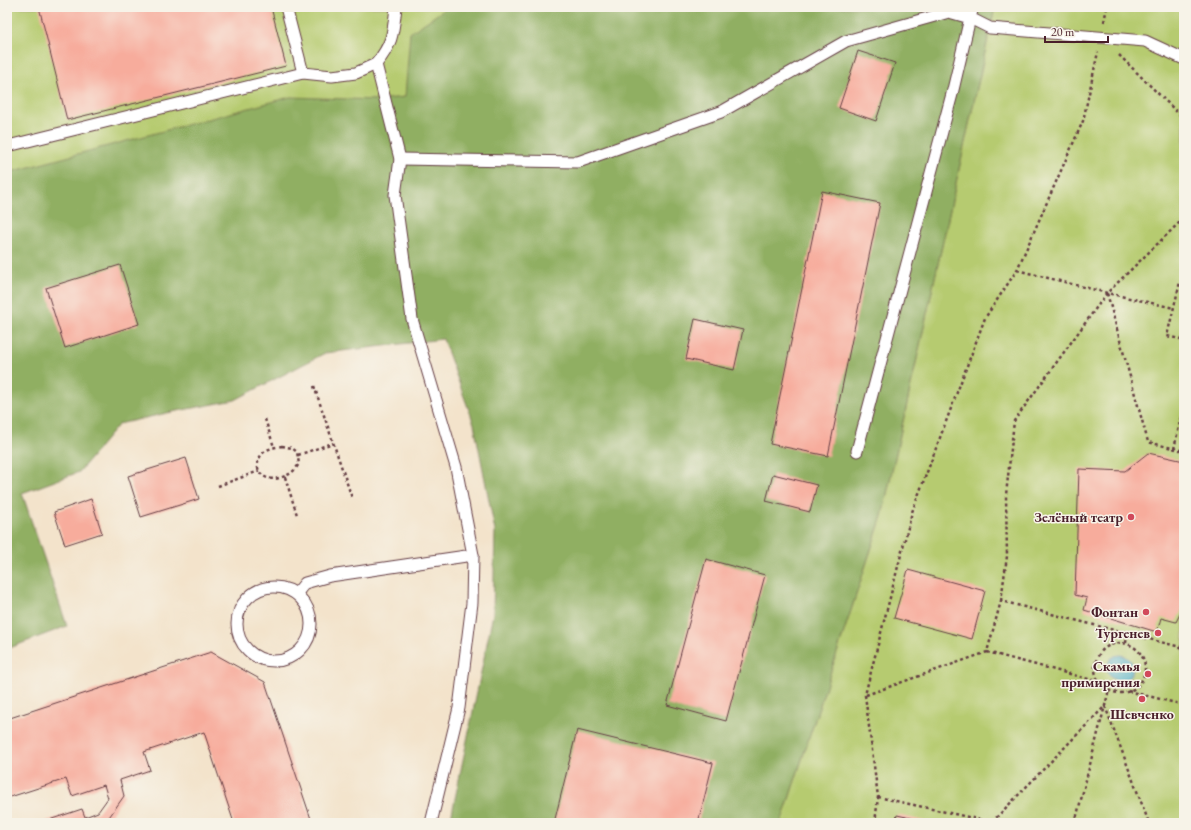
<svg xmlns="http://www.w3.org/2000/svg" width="1191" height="830" font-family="'EB Garamond',serif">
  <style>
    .green { fill: #b6cb6f; stroke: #80754d }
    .forest { fill: #90af62; stroke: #6d6746 }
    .water { fill: #40a9c0; stroke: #456476 }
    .building { fill: #f7ac9c }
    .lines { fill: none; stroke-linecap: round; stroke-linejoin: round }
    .lane-casing { stroke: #633c43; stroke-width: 13 }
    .path { stroke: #633c43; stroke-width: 2.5; stroke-dasharray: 3 3; stroke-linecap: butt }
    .lane { stroke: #fff; stroke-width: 11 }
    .poi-dot { fill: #d1495b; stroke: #f7f3e8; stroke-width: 1.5 }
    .labels { text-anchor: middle; stroke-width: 3; stroke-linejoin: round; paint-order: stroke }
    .poi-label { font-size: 14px; font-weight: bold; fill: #4a1f2b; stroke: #f7f3e8; text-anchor: end }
  </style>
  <rect width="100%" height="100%" fill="#f7f3e8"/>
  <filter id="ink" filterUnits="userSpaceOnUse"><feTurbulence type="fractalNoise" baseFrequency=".025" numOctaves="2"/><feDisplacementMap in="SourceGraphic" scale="8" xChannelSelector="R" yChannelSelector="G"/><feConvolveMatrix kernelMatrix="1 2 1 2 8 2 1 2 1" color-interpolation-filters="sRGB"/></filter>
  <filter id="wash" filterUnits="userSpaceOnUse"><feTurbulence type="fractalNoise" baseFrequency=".012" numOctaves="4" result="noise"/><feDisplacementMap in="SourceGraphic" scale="16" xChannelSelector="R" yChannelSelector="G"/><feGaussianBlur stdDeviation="0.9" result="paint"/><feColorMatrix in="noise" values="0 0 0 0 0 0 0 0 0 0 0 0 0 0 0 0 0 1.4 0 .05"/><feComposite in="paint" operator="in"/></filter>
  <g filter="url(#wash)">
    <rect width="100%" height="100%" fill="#f3e3cb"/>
    <!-- green -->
    <g class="green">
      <path d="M7 7H763L7 300Z"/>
      <path d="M995 7H1184V823H781L882 516Z"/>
    </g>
    <!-- forest -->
    <path class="forest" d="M448 7H995L882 516 781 823H450L493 614 495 531 474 424 443 339 325 353 235 400 167 413 119 424 79 472 22 493 67 626 7 649V173L290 97 376 100 405 97 410 33Z"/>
    <!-- water -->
    <circle class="water" cx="1120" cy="668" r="13"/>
    <g id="blocks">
      <!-- building -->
      <g class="building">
        <path d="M39 7H271L286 66 67 120Z"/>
        <path d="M858 51 895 63 876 121 839 108Z"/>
        <path d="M822 191 880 203 828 456 770 444Z"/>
        <path d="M120 265 139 324 65 348 46 288Z"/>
        <path d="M695 319 743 330 734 370 686 359Z"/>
        <path d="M1148 453 1184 461V606L1176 622 1161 618 1157 632 1084 610 1087 598 1075 595 1079 469 1125 471Z"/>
        <path d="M186 458 199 499 141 517 128 476Z"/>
        <path d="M773 474 817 485 810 512 766 501Z"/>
        <path d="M91 499 102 533 65 545 54 512Z"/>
        <path d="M706 559 765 575 726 721 667 705Z"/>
        <path d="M908 570 985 591 972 639 894 618Z"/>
        <path d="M211 652 265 682 312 822 234 823 204 732 144 752 150 770 120 780 124 796 105 823H40L82 809 85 817 98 812 108 798 104 785 72 796 66 779 7 798V719Z"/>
        <path d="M577 730 713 763 698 823H554Z"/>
        <path d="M897 815 929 822V823H895Z"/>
      </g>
    </g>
  </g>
  <g filter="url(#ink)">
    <use href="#blocks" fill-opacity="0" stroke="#633c43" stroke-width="1"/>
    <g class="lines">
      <!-- lane casing -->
      <g class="lane-casing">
        <g id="lane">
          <path d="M286 7 303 73 332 76 356 73 376 64"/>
          <path d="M396 7C393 33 393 43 376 64L400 159 395 195 412 319 456 467 473 555 472 603 459 708 431 823"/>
          <path d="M973 7 970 18 990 28 1145 41 1184 59"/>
          <path d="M7 145H12L303 73"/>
          <path d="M400 159 578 162 721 112 846 41 949 12 970 18 952 94 857 451"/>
          <circle cx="274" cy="624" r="37"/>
          <path d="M296 594 305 583 330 576 473 555"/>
        </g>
      </g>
      <!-- path -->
      <g class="path">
        <path d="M1104 22 1107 7"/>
        <path d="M1119 55 1184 119"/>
        <path d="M1184 218 1107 293 1148 442 1184 451"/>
        <path d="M1017 270 1107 293 1174 308"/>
        <path d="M1184 283 1180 282 1167 336 1184 340"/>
        <path d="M314 386 352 498"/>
        <path d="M265 419 274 447"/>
        <path d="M282 446 292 448 297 452 299 464C293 473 289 475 279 478 261 483 250 465 264 452 269 448 276 447 282 446Z"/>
        <path d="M1174 449 1184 403"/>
        <path d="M298 455 333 443"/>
        <path d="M285 477 297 515"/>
        <path d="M218 486 259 471"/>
        <path d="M1001 601 1007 556 1006 495 1014 421 1107 293"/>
        <path d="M1126 643 1127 634"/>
        <circle cx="1120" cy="668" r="25"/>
        <path d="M1100 682 987 652 1001 601 1184 648"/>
        <path d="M1128 691 1184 705"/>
        <path d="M866 695 987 652"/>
        <path d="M878 797 995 823"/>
        <path d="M992 822 1105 706 1149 823"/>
        <path d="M875 823 878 797 865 695 912 512 985 318 1017 270 1083 121 1098 52"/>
        <path d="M1075 823 1109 690"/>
      </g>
      <!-- lane -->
      <use href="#lane" class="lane"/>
    </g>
  </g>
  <!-- markers -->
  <g class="poi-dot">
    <circle cx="1131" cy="517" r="4"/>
    <circle cx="1146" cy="612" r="4"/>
    <circle cx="1158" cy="633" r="4"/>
    <circle cx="1148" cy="674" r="4"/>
    <circle cx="1142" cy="699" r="4"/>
  </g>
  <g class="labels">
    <!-- poi labels -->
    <g class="poi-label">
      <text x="1123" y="522">Зелёный театр</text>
      <text x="1138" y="617">Фонтан</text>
      <text x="1150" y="638">Тургенев</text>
      <text x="1140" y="671">Скамья<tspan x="1140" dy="16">примирения</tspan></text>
      <text x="1142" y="719" text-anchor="middle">Шевченко</text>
    </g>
  </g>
  <!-- margin -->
  <rect width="1191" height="830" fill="none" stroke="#f7f3e8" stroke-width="24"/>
  <!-- scale -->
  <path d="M1045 36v6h63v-6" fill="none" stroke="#4a1f2b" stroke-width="2"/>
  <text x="1051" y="36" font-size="12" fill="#4a1f2b" stroke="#f7f3e8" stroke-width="3" paint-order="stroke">20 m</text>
</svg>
